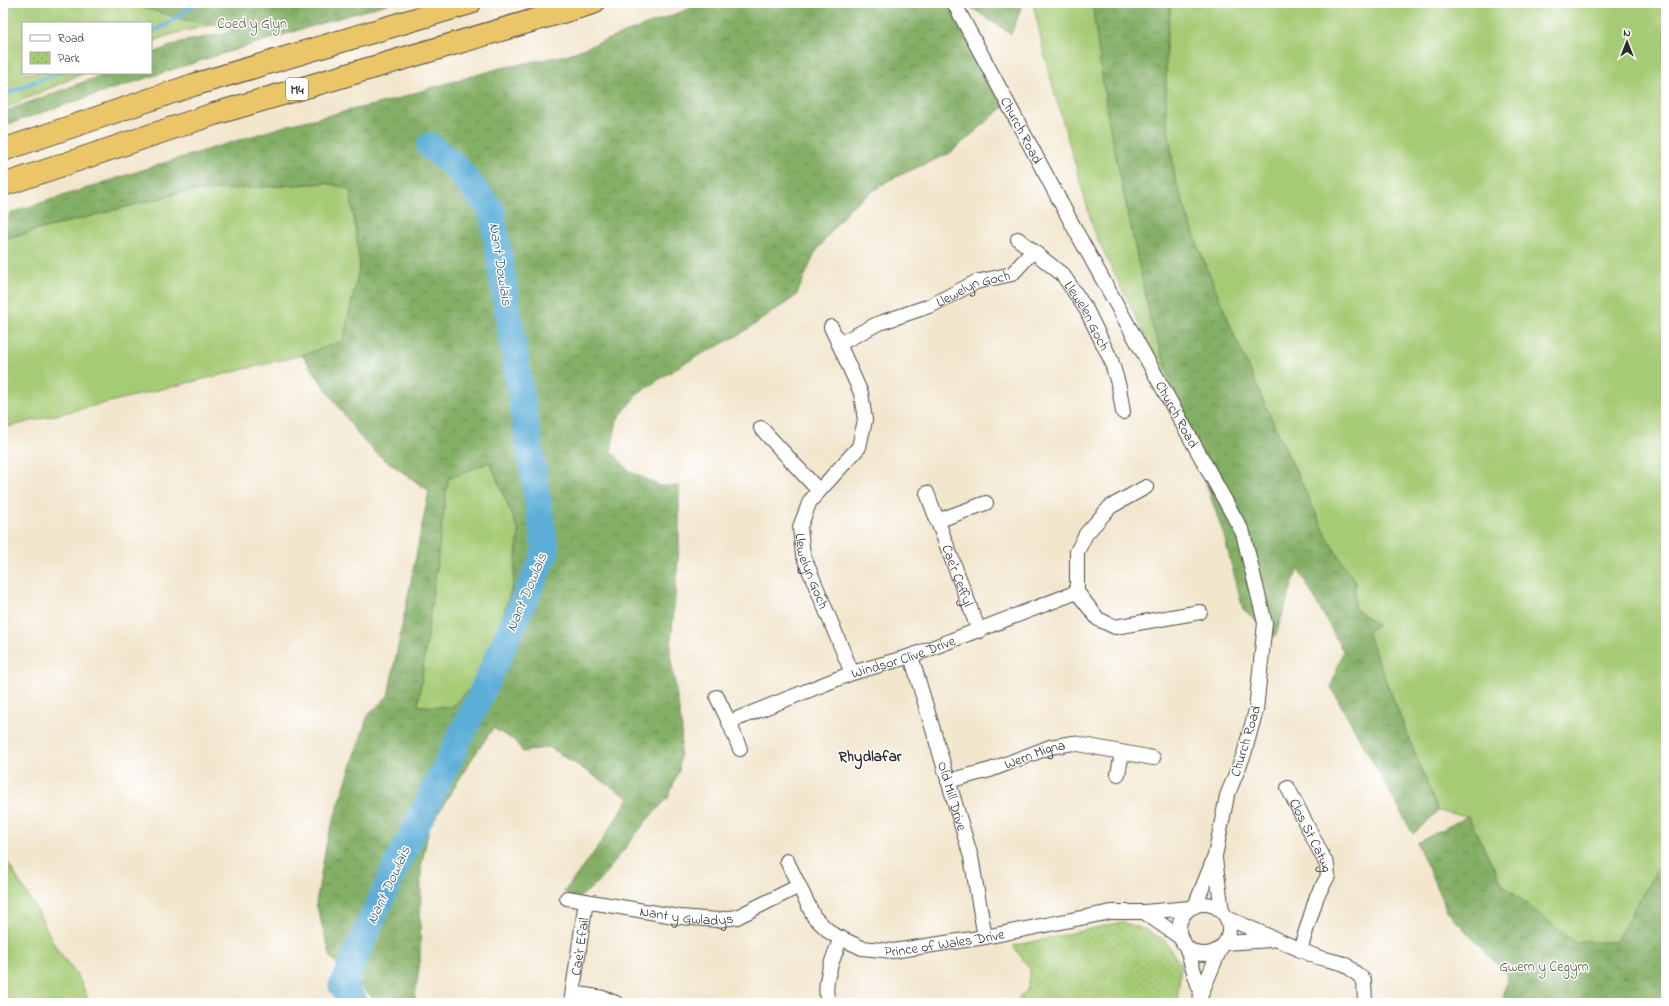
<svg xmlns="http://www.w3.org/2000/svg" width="1669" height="1006" font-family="'Indie Flower',sans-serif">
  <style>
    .green { fill: #a6cb75; stroke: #687b50 }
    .forest { fill: url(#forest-crowns); stroke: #586d48; fill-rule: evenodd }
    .park { fill: url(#park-dots); stroke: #687b50 }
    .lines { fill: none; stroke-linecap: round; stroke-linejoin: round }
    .stream { stroke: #5daed8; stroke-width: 4.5 }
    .river { stroke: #5daed8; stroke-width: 27 }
    .minor-casing { stroke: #494743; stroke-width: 16 }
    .motorway-casing { stroke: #494743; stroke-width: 24 }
    .minor { stroke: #fff; stroke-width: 14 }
    .motorway { stroke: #ebc669; stroke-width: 22 }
    .labels { text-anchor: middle; stroke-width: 3; stroke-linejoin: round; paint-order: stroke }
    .shield { fill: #fff; stroke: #6b6b6b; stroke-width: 1 }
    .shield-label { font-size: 13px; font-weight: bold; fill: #2b2b2b }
    .park-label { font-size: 14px; fill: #505b41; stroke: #fff }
    .street-label { font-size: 14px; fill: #2b2b2b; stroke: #fff }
    .water-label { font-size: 15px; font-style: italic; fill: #3f5f70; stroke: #fff }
    .neighbourhood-label { font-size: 15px; font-weight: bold; fill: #2b2b2b; stroke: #fff }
  </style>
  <defs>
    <pattern id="forest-crowns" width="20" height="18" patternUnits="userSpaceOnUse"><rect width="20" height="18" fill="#84af66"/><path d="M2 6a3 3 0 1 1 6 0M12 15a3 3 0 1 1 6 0" fill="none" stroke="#6c8f54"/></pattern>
    <pattern id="park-dots" width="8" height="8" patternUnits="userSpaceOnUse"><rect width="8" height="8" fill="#a6cb75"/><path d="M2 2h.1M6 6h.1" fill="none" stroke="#8fae65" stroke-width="1.8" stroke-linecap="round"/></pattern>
  </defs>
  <rect width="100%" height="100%" fill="#fff"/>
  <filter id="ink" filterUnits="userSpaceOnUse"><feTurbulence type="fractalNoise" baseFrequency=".025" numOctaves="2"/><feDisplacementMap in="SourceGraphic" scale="8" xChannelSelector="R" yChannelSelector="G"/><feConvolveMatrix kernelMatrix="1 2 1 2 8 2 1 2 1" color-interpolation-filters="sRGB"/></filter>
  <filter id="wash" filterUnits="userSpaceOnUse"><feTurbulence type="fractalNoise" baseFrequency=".012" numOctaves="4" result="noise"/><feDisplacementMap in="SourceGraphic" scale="16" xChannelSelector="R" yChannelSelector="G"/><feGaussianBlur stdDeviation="0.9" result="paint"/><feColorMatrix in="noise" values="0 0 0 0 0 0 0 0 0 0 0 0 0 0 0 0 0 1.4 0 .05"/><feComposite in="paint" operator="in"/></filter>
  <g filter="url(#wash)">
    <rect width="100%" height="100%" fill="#f2e6cd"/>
    <!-- green -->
    <g class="green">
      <path d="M3 3H135L219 23 166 36 151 43V23H23V73H84L3 109Z"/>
      <path d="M1033 3H1092L1108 119 1151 322 1180 408 1095 234 1047 66Z"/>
      <path d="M1171 3H1666V854L1615 943H1574L1502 884 1468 816 1438 811 1367 633 1376 625 1354 608 1355 582 1329 541 1275 427 1235 337 1200 251 1175 180 1166 111V44Z"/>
      <path d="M327 183 350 189 360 265 343 341 302 355 3 428V239L183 192Z"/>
      <path d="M490 462 519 532 513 584 485 672 452 707 418 706 448 479Z"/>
      <path d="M3 855 38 912 55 946 79 978 90 1003H3Z"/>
    </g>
    <!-- forest -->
    <g class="forest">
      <path d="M127 3H390C260 41 131 82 3 126V112L108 73H151V54L180 42 233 32 215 25 186 20Z"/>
      <path d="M705 3H1023L1011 34 966 4 957 22 1005 106 950 153 889 180 849 208 815 253 796 296 739 335 683 364 638 393 617 420 611 451 629 471 660 486H679V547L670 654 682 728 679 770 668 798 647 820 600 880 576 901 564 892 598 847 629 798 549 747 523 752 515 741 493 728 466 768 429 828 421 867 420 962 414 1003H376L375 1000 331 958 316 903 327 840 368 715 388 696 429 491 377 454 360 437 302 355 343 341 360 265 350 189 327 183 183 192 3 239 10 213 170 161 292 124 394 100 427 89 501 68 566 55ZM490 462 519 532 513 584 485 672 452 707 418 706 448 479Z"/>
      <path d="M1092 3H1171L1166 44V111L1175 180 1200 251 1235 337 1275 427 1329 541 1355 582 1354 608 1377 625 1367 633 1438 811 1413 834 1331 687 1343 651 1298 568 1275 637 1243 609 1224 536 1151 322 1108 119Z"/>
      <path d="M1468 816 1502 884 1574 942H1615L1666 854V1003H1502L1508 976 1447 911 1417 843Z"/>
    </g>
    <!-- park -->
    <path class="park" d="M1122 922 1146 930 1164 940 1181 965 1177 1003H1014L1027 990 1030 969 1013 946Z"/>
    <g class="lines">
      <!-- stream -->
      <g class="stream">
        <path d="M151 32 166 25 197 3"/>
        <path d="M3 95 57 73"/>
      </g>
      <!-- river -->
      <path class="river" d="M355 1003 342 986 397 864 478 701 546 552 492 211 455 166 430 146"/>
    </g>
  </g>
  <g filter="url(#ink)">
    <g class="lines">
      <!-- minor casing -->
      <g class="minor-casing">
        <g id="minor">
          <path id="s1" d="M954 3 1077 233 1243 533 1265 623 1256 710 1244 754 1227 796 1215 856 1195 906"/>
          <path id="s2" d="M1018 239 1063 275 1086 309 1111 360 1119 387 1123 412"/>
          <path id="s3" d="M831 327 839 344 861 393 865 420 859 447 810 501 800 527 803 555 852 673"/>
          <path id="s4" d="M839 344 877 324 932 305 976 282 1012 274 1033 251"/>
          <path d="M761 428 819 491"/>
          <path d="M1146 487 1110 507 1086 534 1077 552V592L1098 619 1115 627 1200 612"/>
          <path id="s5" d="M927 493 979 631"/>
          <path d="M937 521 986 503"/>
          <path id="s6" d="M911 656 971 857 985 937"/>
          <path d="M717 697 729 722 740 749"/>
          <path id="s7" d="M729 722 852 673 911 656 1077 592"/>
          <path d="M1118 774 1122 753"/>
          <path id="s8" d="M948 781 990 770 1050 747 1073 743 1153 758"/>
          <path id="s9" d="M1288 788 1327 865 1328 876 1317 896 1300 950"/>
          <path d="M1215 859 1222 911"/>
          <path id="s10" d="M787 861 814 917 832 934 862 948 893 951 985 937 1111 912H1144L1190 908"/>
          <path id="s11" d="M567 898 680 917 717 920 737 917 799 886"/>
          <circle cx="1204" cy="929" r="25"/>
          <path d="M1144 912 1181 938"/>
          <path d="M1227 918 1317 957 1345 964 1364 980 1365 1003"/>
          <path d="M1225 943 1271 940"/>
          <path d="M1186 946 1201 994"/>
          <path d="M573 993 603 998 616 1003"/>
          <path id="s12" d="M571 1003 586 901"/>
          <path d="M828 1003C822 982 833 958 841 938"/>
          <path d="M1200 1003 1201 994 1220 949"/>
        </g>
      </g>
      <!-- motorway casing -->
      <g class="motorway-casing">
        <g id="motorway">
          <path d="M3 150 193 85 470 3"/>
          <path d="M3 185 214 114 593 3"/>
        </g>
      </g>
      <!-- minor -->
      <use href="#minor" class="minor"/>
      <!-- motorway -->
      <use href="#motorway" class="motorway"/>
    </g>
  </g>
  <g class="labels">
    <!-- shield labels -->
    <rect class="shield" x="286" y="78" width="22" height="22" rx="3"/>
    <g class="shield-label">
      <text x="297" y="94">M4</text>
    </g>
    <!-- park labels -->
    <g class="park-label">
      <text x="252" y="28">Coed y Glyn</text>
      <text x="1544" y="971">Gwern y Cegyrn</text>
    </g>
    <!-- street labels -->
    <g class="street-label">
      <text dy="5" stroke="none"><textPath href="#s1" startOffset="144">Church Road</textPath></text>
      <text dy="5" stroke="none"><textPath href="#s4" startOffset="146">Llewelyn Goch</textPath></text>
      <text dy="5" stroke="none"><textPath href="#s2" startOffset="105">Llewelen Goch</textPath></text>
      <text dy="5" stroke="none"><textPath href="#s1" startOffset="468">Church Road</textPath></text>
      <text dy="5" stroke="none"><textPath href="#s3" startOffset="274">Llewelyn Goch</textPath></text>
      <text dy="5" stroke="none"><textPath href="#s5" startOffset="88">Cae'r Ceffyl</textPath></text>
      <text dy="5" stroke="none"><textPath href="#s7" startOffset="186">Windsor Clive Drive</textPath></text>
      <text transform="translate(1245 741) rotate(-73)" y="5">Church Road</text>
      <text dy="5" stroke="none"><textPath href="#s8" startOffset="91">Wern Migna</textPath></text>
      <text dy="5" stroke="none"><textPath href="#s6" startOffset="146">Old Mill Drive</textPath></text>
      <text dy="5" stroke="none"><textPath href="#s9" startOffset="53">Clos St Catwg</textPath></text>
      <text dy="5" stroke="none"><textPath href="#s11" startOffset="121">Nant y Gwladys</textPath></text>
      <text dy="5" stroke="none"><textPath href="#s10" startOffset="203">Prince of Wales Drive</textPath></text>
      <text dy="5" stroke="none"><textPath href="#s12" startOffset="57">Cae'r Efail</textPath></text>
    </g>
    <!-- water labels -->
    <g class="water-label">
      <text transform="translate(501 264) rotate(81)" y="5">Nant Dowlais</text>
      <text transform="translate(526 592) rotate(-67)" y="5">Nant Dowlais</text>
      <text transform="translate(388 885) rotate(-65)" y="5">Nant Dowlais</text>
    </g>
    <!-- neighbourhood labels -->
    <g class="neighbourhood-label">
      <text x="870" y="761">Rhydlafar</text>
    </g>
  </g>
  <!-- margin -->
  <rect width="1669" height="1006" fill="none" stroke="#fff" stroke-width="16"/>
  <!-- legend -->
  <rect x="22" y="22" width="130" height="52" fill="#ffffff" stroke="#aaaaaa"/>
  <rect x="30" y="35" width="20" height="6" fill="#ffffff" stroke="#aaaaaa"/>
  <text x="58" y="42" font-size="12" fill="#2b2b2b">Road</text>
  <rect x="30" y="52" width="20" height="12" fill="url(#park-dots)" stroke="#aaaaaa"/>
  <text x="58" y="62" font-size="12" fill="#2b2b2b">Park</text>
  <!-- north arrow -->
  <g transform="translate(1627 42)" stroke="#ffffff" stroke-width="3" paint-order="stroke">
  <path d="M0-3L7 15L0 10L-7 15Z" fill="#2b2b2b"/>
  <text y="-6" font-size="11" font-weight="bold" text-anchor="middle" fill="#2b2b2b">N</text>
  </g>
</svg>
